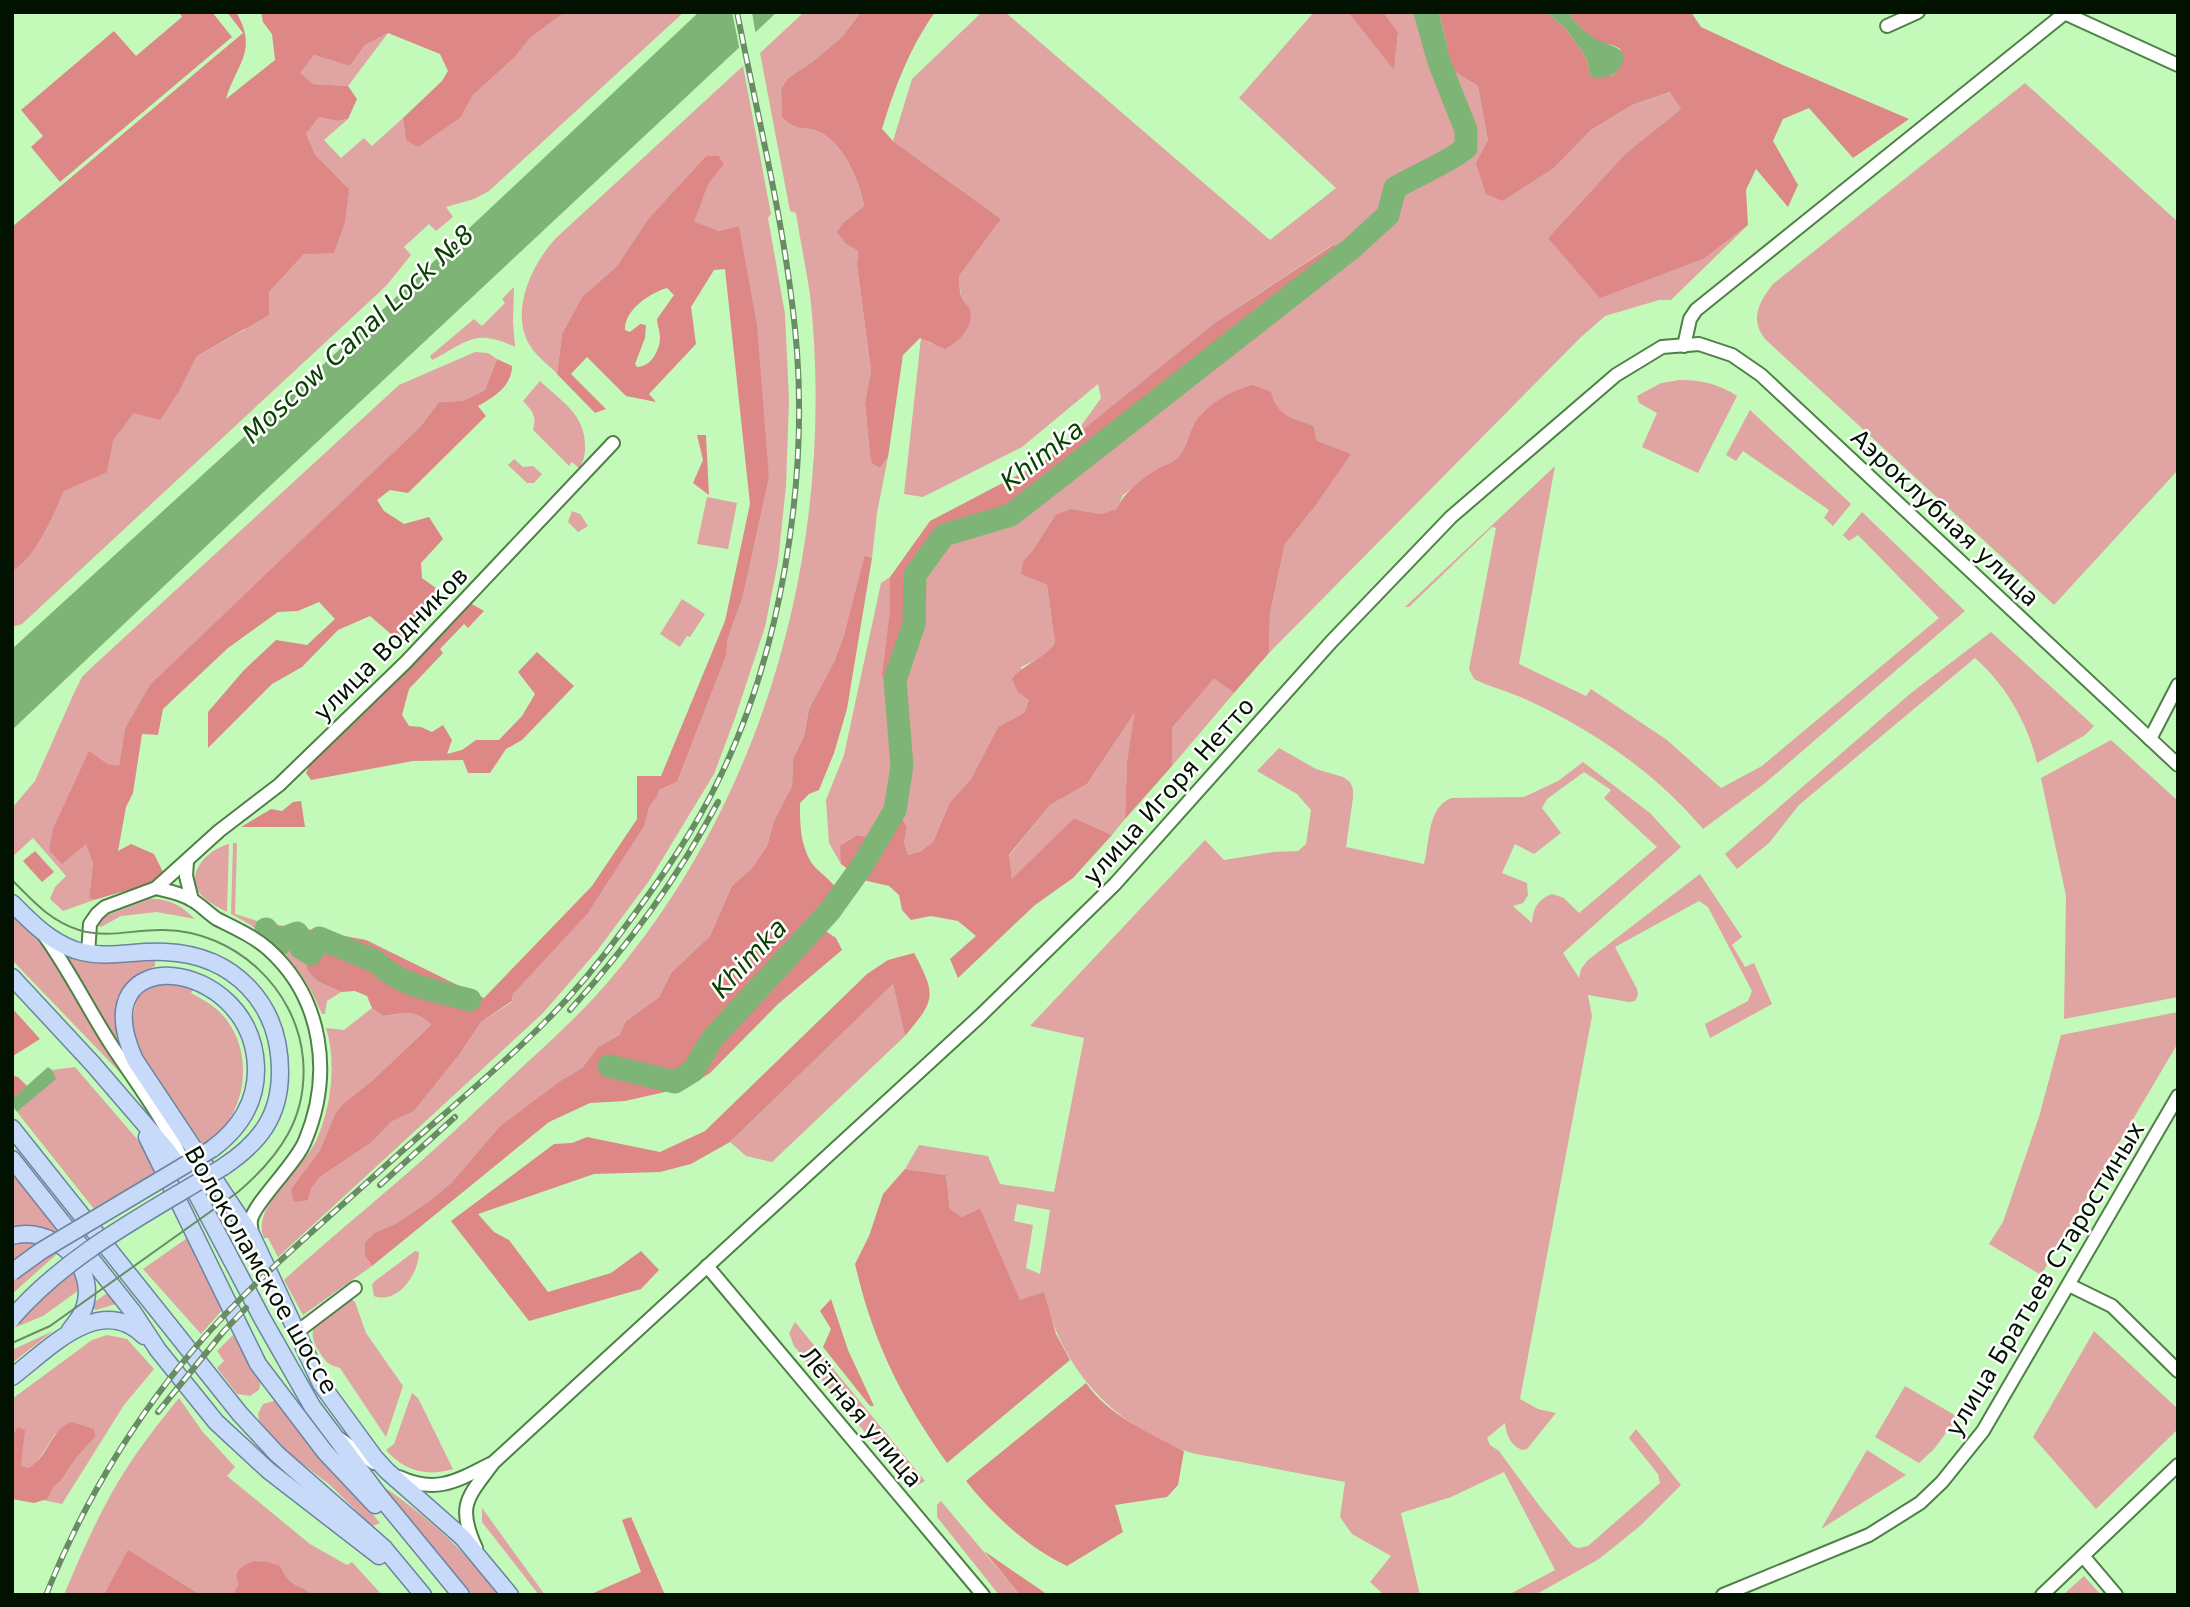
<svg xmlns="http://www.w3.org/2000/svg" width="2190" height="1607" font-family="'DejaVu Sans',sans-serif">
  <style>
    .green { fill: #e0a4a2; fill-rule: evenodd }
    .forest { fill: #dd8786; fill-rule: evenodd }
    .water { fill: #7eb475 }
    .pier { fill: #c3faba }
    .lines { fill: none; stroke-linecap: round; stroke-linejoin: round }
    .river { stroke: #7eb475; stroke-width: 23 }
    .minor-casing { stroke: #4e8047; stroke-width: 16 }
    .major-casing { stroke: #6b84a0; stroke-width: 19 }
    .minor { stroke: #fff; stroke-width: 12 }
    .major { stroke: #c8dafa; stroke-width: 16 }
    .tram { stroke: #688d62; stroke-width: 2 }
    .rail-casing { stroke: #688d62; stroke-width: 6 }
    .rail { stroke: #fff; stroke-width: 3.5; stroke-dasharray: 10; stroke-linecap: butt }
    .major-bridge-casing { stroke: #6b84a0; stroke-width: 19; stroke-linecap: butt }
    .major-bridge { stroke: #c8dafa; stroke-width: 16 }
    .labels { text-anchor: middle; stroke-width: 5; stroke-linejoin: round; paint-order: stroke }
    .street-label { font-size: 24px; fill: #021200; stroke: #fff }
    .water-label { font-size: 26px; font-style: italic; fill: #094200; stroke: #fff }
  </style>
  <rect width="100%" height="100%" fill="#c3faba"/>
  <!-- green -->
  <g class="green">
    <path d="M583 12H684L489 191 474 199 446 207 453 217 436 231 429 224 404 247 411 255 386 286 22 624 12 627V571C35 560 54 514 64 491L107 471 112 440 134 413 181 388 197 356 244 330 269 292 304 254 349 189 314 155 306 134 319 117 337 121 348 119 324 140 341 158 364 138 372 146 403 118 406 140 461 117 473 95 515 57 530 38 561 15Z"/>
    <path d="M804 12H861L842 37 812 62 788 78 781 89 782 117C798 134 804 124 821 133 844 144 860 182 864 206L844 222 846 244 858 251 857 265 871 371 865 403 870 458 880 468 888 457 877 513 872 558 866 555 844 635 835 660 809 709 804 736 793 759 792 786 774 821 767 846 752 868 732 886 710 936 671 973 659 997 626 1021 621 1033 598 1047 582 1068 560 1081 500 1126 452 1182 432 1199 397 1223 374 1233 365 1242V1256L372 1266 303 1315 284 1280C323 1244 364 1211 404 1176 444 1142 482 1105 520 1069 554 1038 589 1006 618 970 772 784 836 532 810 294 806 267 800 240 796 213L790 211 760 53Z"/>
    <path d="M982 12H1005L1270 240 1336 188 1239 98 1314 12H1348L1394 69 1398 34 1383 12H1422L1426 35 1439 62 1478 86 1488 141 1503 201 1554 168 1591 130 1632 105 1671 92 1681 109 1626 153 1548 238 1705 258 1748 225 1671 300H1659L1605 316 1580 338 1269 653 1270 613 1285 544 1312 510 1317 440 1314 426 1286 416 1274 407 1193 425 1183 452 1174 462 1161 467 1123 495 1116 509 1102 514 1071 509 1056 514 1033 550 1023 561 1022 574 1047 585 1055 643 1047 655 1021 667 1029 700 1024 713 998 727 971 779 950 802 933 842 921 851 908 855 904 842 907 828 886 840 859 835 841 846V864L829 843 826 800 844 755 881 583 890 577V611L896 688 895 680 914 624 915 575 944 535 1011 515 1351 248 1332 245 1216 322 1071 440 1101 398 1098 384 1022 447 923 497 904 494 921 338 932 344 961 298 959 276 1001 219 893 141 912 79Z"/>
    <path d="M388 33 348 86 313 84 299 73 314 55 350 66 365 45Z"/>
    <path d="M743 66 771 214 768 218 785 314 789 400 786 486 778 562 765 627 735 718 714 774 649 881 597 951 543 1013 278 1257 268 1238H264C250 1208 303 1168 316 1141 331 1108 337 1063 326 1028L344 1030 372 1008 383 1016C405 1013 415 1008 431 1025L374 1079 343 1104 335 1114 320 1150 291 1189 308 1200 312 1187 320 1177 372 1142 391 1122 414 1111 459 1055 481 1022 512 1002 513 994 643 826 649 807 657 797 659 790 677 782 726 656 728 638 743 596 769 478 739 226 719 231 693 223 708 183 724 164 719 156H706L648 219 617 266 582 297 562 334 557 374C550 366 540 359 533 350 507 316 531 265 556 238Z"/>
    <path d="M2025 83 2178 222V470L2054 605 1767 341C1749 321 1758 303 1773 284Z"/>
    <path d="M514 287 513 321 515 347C475 328 469 341 432 360L430 356 474 319 482 326 505 303 502 299Z"/>
    <path d="M475 352 488 353 497 359 485 390 463 401 439 402 420 427 239 601 125 729 119 767 108 764 90 752 86 843 93 863 89 898 94 900 63 911 50 899 55 887 66 876 33 838 12 857V808L35 781 74 693 82 677 91 668 399 385Z"/>
    <path d="M1680 380C1702 380 1719 384 1737 396L1698 473 1642 447 1657 413 1639 403 1637 396 1661 383Z"/>
    <path d="M540 381C561 401 586 415 585 447 585 455 584 461 579 468L572 462 569 466 533 430C537 416 533 412 523 401Z"/>
    <path d="M1750 410 1851 504 1833 526 1824 518 1829 510 1743 451 1736 461 1726 455Z"/>
    <path d="M514 459 523 467 533 466 542 474 534 483H527L508 465Z"/>
    <path d="M1555 466 1519 664 1586 696 1591 689 1667 740 1721 788 1762 766 1939 618 1858 535 1849 541 1843 535 1862 512 1965 611 1764 784 1703 829C1655 772 1593 730 1525 699 1508 691 1490 687 1474 679L1469 669 1496 528 1492 527 1409 607H1405Z"/>
    <path d="M707 497 737 503 728 549 697 544Z"/>
    <path d="M572 511 580 514 588 526 578 532 568 522Z"/>
    <path d="M682 599 705 614 690 637 687 636 680 647 660 634Z"/>
    <path d="M1991 632 2094 726 2085 735 2037 763C2028 724 2006 685 1975 658L1799 805 1769 843 1737 869 1725 854 1911 693Z"/>
    <path d="M1214 677 1234 693 1172 766V728Z"/>
    <path d="M1136 710 1127 761 1125 819 1112 835 1074 818 1012 880 1009 856 1050 805 1087 784Z"/>
    <path d="M2111 740 2178 801V997L2064 1019 2066 896 2041 778Z"/>
    <path d="M1279 748 1316 769 1343 777 1350 782 1353 789V798L1346 847 1424 864C1430 842 1427 808 1451 798L1524 797 1558 781 1583 762 1650 813 1681 847 1563 953 1579 978 1581 969 1588 960 1700 874 1742 937 1732 945 1745 967 1754 963 1772 1004 1710 1038 1705 1024 1748 1001 1752 991 1708 907 1699 901 1615 947 1637 989 1638 995 1635 1001 1629 1002 1588 995 1592 1016 1520 1399 1538 1409 1556 1413 1527 1449 1522 1450C1510 1445 1506 1434 1505 1423L1487 1438 1490 1445 1499 1451 1541 1508 1573 1546 1578 1548 1588 1546 1660 1483 1658 1474 1629 1438 1636 1429 1681 1485 1640 1526 1599 1559 1535 1595H1508L1555 1570 1504 1472 1451 1497 1401 1513 1420 1595H1384L1370 1582 1391 1556 1352 1534 1340 1517 1345 1482C1308 1475 1272 1468 1235 1461 1218 1457 1198 1456 1183 1450 1111 1423 1060 1367 1044 1292L1020 1301 980 1208 962 1217 950 1209 946 1175 905 1169 919 1145 988 1156 1000 1184 1054 1192 1084 1038 1030 1026 1205 840 1224 860 1273 852 1298 851 1306 844 1311 810 1297 794 1257 771ZM1584 772 1611 790 1604 798 1657 847 1579 913 1564 898 1552 894C1538 899 1533 908 1532 923L1513 906 1523 903 1528 895 1527 883 1502 873 1515 844 1534 854 1561 833 1542 808 1547 799ZM1017 1204 1050 1210 1040 1274 1026 1268 1033 1225 1014 1221Z"/>
    <path d="M233 843H237L235 914 267 924 296 949 304 959 308 971 317 981 341 992 327 1001 325 1014H322C303 968 275 936 231 914Z"/>
    <path d="M229 844 227 912C219 908 210 903 203 897 182 876 206 850 229 844Z"/>
    <path d="M150 899C169 898 182 906 195 919L157 912 121 916 101 927 98 926 99 921 105 916Z"/>
    <path d="M12 910 51 954 134 1087 12 960Z"/>
    <path d="M59 951C93 965 119 963 155 961V966C119 983 114 1003 117 1040Z"/>
    <path d="M173 983 194 989 191 993C204 1000 217 1007 226 1019 256 1058 245 1119 204 1146L139 1055 130 1030 137 998 152 986Z"/>
    <path d="M893 984 905 1036 772 1162 746 1156 730 1142Z"/>
    <path d="M2178 1012V1043L2041 1275 1989 1244 2003 1222 2039 1117 2061 1035Z"/>
    <path d="M75 1067 137 1139 159 1171 94 1209 17 1112 55 1079 52 1070Z"/>
    <path d="M12 1168 61 1230 55 1234 12 1231Z"/>
    <path d="M190 1236 224 1308 201 1334 143 1269Z"/>
    <path d="M29 1241 40 1243 12 1263V1246Z"/>
    <path d="M57 1249 58 1253 12 1294V1280Z"/>
    <path d="M415 1251 419 1252C419 1273 398 1305 374 1296L372 1285 375 1281Z"/>
    <path d="M73 1270 78 1279 79 1290 43 1316 14 1328 31 1307Z"/>
    <path d="M110 1291 119 1303 96 1310 89 1306Z"/>
    <path d="M351 1299 355 1302 366 1333 403 1386 386 1437 340 1368C328 1365 325 1361 319 1351 300 1321 329 1314 351 1299Z"/>
    <path d="M795 1322 925 1481 918 1485 906 1482 794 1346 789 1333Z"/>
    <path d="M53 1331 12 1363V1350Z"/>
    <path d="M2094 1331 2178 1409V1429L2096 1509 2033 1437Z"/>
    <path d="M107 1335 127 1339 154 1369 124 1405 62 1504 43 1500 47 1498 54 1486 60 1482 76 1458 96 1436 94 1429 55 1434 35 1465 28 1468 21 1465 18 1428 12 1436V1399L92 1340Z"/>
    <path d="M233 1335 261 1380 259 1390 250 1396 237 1394 217 1368 224 1361 217 1351Z"/>
    <path d="M1905 1386 1958 1417 1934 1449 1919 1463 1875 1437Z"/>
    <path d="M412 1393 418 1398 453 1469C427 1477 404 1471 386 1450L394 1444Z"/>
    <path d="M179 1398 202 1431 235 1467 227 1476 310 1544 347 1565 352 1562 382 1595H64C80 1556 97 1518 118 1482 136 1452 157 1425 179 1398Z"/>
    <path d="M274 1401 281 1403 380 1523 372 1526 330 1485 286 1451 259 1421 258 1414 263 1404Z"/>
    <path d="M1867 1450 1906 1475 1821 1529Z"/>
    <path d="M381 1485C427 1516 465 1550 498 1595H473L378 1486Z"/>
    <path d="M941 1501 1020 1595H999L937 1517V1505Z"/>
    <path d="M482 1508 545 1595H539L482 1522Z"/>
    <path d="M2084 1576 2101 1595H2065L2064 1594Z"/>
  </g>
  <!-- forest -->
  <g class="forest">
    <path d="M179 12H212L232 37 60 182 31 147 43 136 21 110 114 31 136 56 182 17Z"/>
    <path d="M227 12H236C259 51 236 64 226 99L275 60 272 34 263 22 261 12H583L561 15 530 38 515 57 473 95 461 117 418 147 406 140 403 118 442 81 448 71 440 54 388 33 365 45 350 66 314 55 300 73 313 84 348 86 357 99 348 119 337 121 319 117 306 134 315 155 349 189 345 222 334 253 304 254 269 292V315L197 356 181 388 160 420 134 413 113 440 107 472 64 491C54 514 35 560 12 571V227L243 33Z"/>
    <path d="M861 12H935C909 49 895 87 882 129L893 141 1001 219 959 276C960 283 959 293 962 299 962 300 969 307 969 308 976 326 959 341 945 349L920 338 903 355 888 457 880 468 872 463 870 457 865 403 871 371 857 265 858 251 846 244 837 232 844 222 864 206C860 182 844 144 821 133 804 124 798 134 782 117L781 89 788 78 812 62 842 37Z"/>
    <path d="M1348 12H1383L1398 33 1394 70Z"/>
    <path d="M1439 12H1547L1566 29 1586 57 1591 77 1613 75 1621 64 1620 49C1612 44 1606 44 1598 41 1586 36 1575 22 1567 12H1691L1701 27 1785 66 1909 119 1853 158 1809 108 1783 119 1773 141 1798 185 1788 207 1756 169 1746 190 1748 225 1705 258 1600 298 1548 238 1626 153 1681 109 1670 92 1632 105 1591 130 1554 168 1503 201 1486 194 1476 163 1488 141 1478 86 1439 62 1446 57 1447 46Z"/>
    <path d="M706 156H719L724 164 708 184 694 222 719 231 739 226 757 326 769 478 743 596 728 638 726 656 677 782 659 790 657 797 649 807 644 826 587 914 513 994 512 1001 481 1022 459 1055 414 1111 391 1122 372 1142 320 1177 312 1187 308 1200 296 1202 293 1200 291 1189 320 1150 335 1114 343 1104 374 1079 431 1025C415 1008 404 1013 383 1016L372 1008 367 996 355 991 341 992 317 981 308 971 304 959 296 949 267 924 302 928 366 940 484 998 592 886 637 819V776H661L725 621 750 504 725 269 714 270 691 307 696 344 649 394 656 402 626 396 587 357 571 374 606 409 595 413 557 374 562 334 582 297 617 266 648 219ZM667 288 674 295 657 319C657 325 660 331 660 337 660 350 651 367 637 367L635 364 645 338 646 325 640 324 630 332 625 330C624 310 650 293 667 288Z"/>
    <path d="M1333 245 1352 248 1011 515 944 535 915 575 914 624 895 679 896 689 882 676 890 611V577L930 521 1043 462 1216 322Z"/>
    <path d="M497 359 512 366C512 386 494 397 478 406L486 416 408 493 390 490 377 500 384 511 404 524 429 517 443 539 421 563 422 578 440 591 411 636 399 641 370 616 338 630 302 667 272 684 208 748V712L244 670 276 640 307 645 335 619 319 602 298 611 278 612 228 648 163 709 158 735 142 734 133 793 126 807 118 851 131 844 154 854 164 874 145 885 94 900 89 898 93 863 86 844 62 864 49 850 53 829 89 751 108 764 119 766 125 729 150 685 420 427 439 402 463 401 485 390Z"/>
    <path d="M1253 385 1271 392C1277 417 1293 418 1314 426L1317 441 1351 454 1312 510 1285 544 1270 613 1269 653 1234 693 1214 678 1172 728V766L1125 819 1127 761 1135 712 1087 784 1050 805 1009 855 1012 879 1074 818 1112 835 1073 878 1035 905 958 978 950 959 976 936 958 921 931 916 911 920 902 910 899 895 889 886 863 880 841 864 840 846 858 835 886 840 900 815 907 828 904 842 908 855 921 851 933 842 950 802 971 779 998 727 1024 713 1029 700 1018 692 1012 679C1024 663 1044 660 1055 643L1047 585 1021 574 1023 561 1033 550 1056 514 1071 509 1102 514 1116 509C1125 491 1142 479 1159 468 1164 465 1170 464 1174 461 1185 453 1187 440 1192 428 1202 407 1231 390 1253 385Z"/>
    <path d="M697 435H706L709 495 693 483 703 460Z"/>
    <path d="M865 555 872 558 847 709 834 753 819 790 809 794 800 803C800 825 800 843 811 862 817 873 853 893 840 910 836 915 828 920 823 924L824 930 836 938 842 950 778 1004 710 1073 691 1085 665 1092 625 1101 590 1103 549 1122 372 1266 365 1256V1242L374 1233 397 1223 432 1199 452 1182 500 1126 560 1081 582 1068 598 1047 620 1034 626 1021 659 997 671 973 710 936 732 886 752 868 767 846 774 821 792 786 793 759 804 736 809 709 835 660 844 635Z"/>
    <path d="M470 603 484 611 468 628 464 624 440 649 443 653 409 689 402 715 409 726 421 727 432 732 443 725 452 740 447 754 462 750 476 740H499L522 716 535 694 518 672 537 652 574 686 522 740 506 749 490 773H468L463 760 413 761 311 780 306 773 313 758Z"/>
    <path d="M301 801 305 827H241L271 809 282 811 293 802Z"/>
    <path d="M35 851 54 872 42 882 23 861Z"/>
    <path d="M914 953C937 996 935 1000 905 1036L893 984 730 1142 691 1164 660 1172 594 1174 478 1214 494 1232 509 1240 548 1292 611 1273 641 1251 659 1270 641 1289 529 1321 451 1221 554 1144 572 1143 587 1137 660 1152 705 1131 867 974 888 960Z"/>
    <path d="M12 1008 40 1039 13 1056 12 1055Z"/>
    <path d="M14 1076 18 1077 27 1086 12 1099Z"/>
    <path d="M905 1169 946 1175 950 1209 962 1217 980 1208 1020 1300 1044 1292 1056 1334 1070 1360 947 1463C901 1398 873 1342 855 1264L869 1236 883 1194Z"/>
    <path d="M831 1299 848 1350 874 1406H870L823 1347 831 1329 820 1311Z"/>
    <path d="M1086 1383C1108 1415 1150 1434 1184 1451L1178 1485 1167 1497 1115 1505 1123 1532 1067 1566C1027 1547 993 1515 966 1481Z"/>
    <path d="M72 1422 94 1429 96 1436 76 1458 60 1482 54 1486 47 1499 34 1503 12 1499V1436L18 1427 25 1430 21 1465 28 1468C48 1459 50 1429 72 1422Z"/>
    <path d="M631 1517 665 1595H589L641 1572 622 1520Z"/>
    <path d="M128 1550 200 1595H104Z"/>
    <path d="M984 1551 1048 1595H1020Z"/>
    <path d="M254 1561 267 1562 280 1566C284 1574 287 1581 295 1585 301 1589 305 1588 310 1594L233 1595 239 1584C232 1571 242 1566 254 1561Z"/>
  </g>
  <!-- water -->
  <g class="water">
    <path d="M699 12H777L237 517 12 730V649L362 329Z"/>
    <path d="M1422 12H1439L1447 46 1446 57 1439 62 1426 35Z"/>
    <path d="M1547 12H1567C1574 21 1582 30 1591 36 1601 45 1639 46 1617 71 1611 78 1599 78 1591 77L1586 57 1566 29Z"/>
    <path d="M48 1067 52 1070 56 1079 17 1112 12 1105V1099Z"/>
  </g>
  <!-- pier -->
  <path class="pier" d="M732 12H752L756 36 740 51Z"/>
  <g class="lines">
    <!-- river -->
    <g class="river">
      <path d="M266 929 280 944 284 938 297 933 301 948 311 954 319 938 377 962C400 987 439 991 470 1000"/>
      <path d="M609 1066 675 1082 693 1071 712 1039 829 912 862 866 895 810 902 766 895 680 914 624 915 575 944 535 1011 515 1352 248 1388 215 1395 188C1418 174 1444 165 1466 148V130L1439 62 1425 12"/>
    </g>
    <!-- minor casing -->
    <g class="minor-casing">
      <g id="minor">
        <path d="M2062 12 2178 65"/>
        <path d="M1887 26 1918 12"/>
        <path d="M1684 346 1690 319 1696 310 2065 13"/>
        <path d="M2150 739 2178 685"/>
        <path d="M187 861 186 876 192 900"/>
        <path d="M156 888C168 891 181 893 192 900 201 905 208 913 217 919 235 928 253 936 268 949 323 998 333 1075 305 1141 296 1164 254 1203 251 1220 250 1225 252 1231 252 1236"/>
        <path d="M44 935C70 971 88 1009 112 1046 139 1087 168 1124 187 1171"/>
        <path d="M88 954 90 924 97 914 105 907 156 888 219 831 279 785 406 662 613 443"/>
        <path d="M707 1266 983 1595"/>
        <path d="M2069 1285 2112 1306 2178 1371"/>
        <path d="M297 1332 355 1288"/>
        <path d="M340 1439 374 1463"/>
        <path d="M399 1477C436 1494 457 1481 490 1464"/>
        <path d="M476 1548C456 1505 468 1497 494 1462L980 1016 1115 884 1331 642 1451 517 1616 375 1662 347 1699 344 1732 355 1761 375 2178 765"/>
        <path d="M2083 1556 2116 1595"/>
        <path d="M1723 1595 1869 1535 1920 1503 1942 1482 1983 1431 2178 1096"/>
        <path d="M2042 1595 2178 1465"/>
      </g>
    </g>
    <!-- major casing -->
    <g class="major-casing">
      <g id="major">
        <path d="M12 903C31 922 49 941 75 950 108 960 133 950 165 952 234 955 280 1003 280 1072 280 1117 259 1143 223 1167"/>
        <path d="M12 977 92 1063 167 1150 193 1187 262 1318 312 1406 378 1494 461 1595"/>
        <path d="M12 1128 240 1414 277 1454 384 1548 423 1595"/>
        <path d="M147 1137 258 1364 325 1452 375 1505"/>
        <path d="M212 1149C239 1129 257 1102 256 1067 252 956 79 938 135 1060L252 1236 321 1384 375 1458 387 1471 462 1537 510 1595"/>
        <path d="M12 1159 133 1312 158 1350 216 1422 269 1471 379 1556"/>
        <path d="M12 1236C49 1225 94 1261 86 1301 84 1313 77 1321 70 1330"/>
        <path d="M12 1377C48 1350 100 1292 144 1336"/>
      </g>
    </g>
    <!-- minor -->
    <use href="#minor" class="minor"/>
    <!-- major -->
    <use href="#major" class="major"/>
    <!-- tram -->
    <path class="tram" d="M12 880C33 901 50 921 79 930 108 939 135 929 164 930 235 931 297 989 303 1059 308 1117 280 1156 238 1192L50 1326 12 1343"/>
    <!-- rail casing -->
    <g class="rail-casing">
      <g id="rail">
        <path d="M570 1010C630 943 676 881 718 802"/>
        <path d="M380 1185 455 1117"/>
        <path d="M158 1412 224 1331 246 1308"/>
        <path d="M46 1595C86 1495 145 1400 219 1321 270 1267 327 1219 382 1169 437 1119 496 1072 548 1019 576 991 602 959 625 927 660 880 695 830 720 777 780 654 807 488 797 351 788 237 759 124 737 12"/>
      </g>
    </g>
    <!-- rail -->
    <use href="#rail" class="rail"/>
    <!-- major-bridge casing -->
    <g class="major-bridge-casing">
      <g id="major-bridge">
        <path d="M12 1272 41 1251 212 1149"/>
        <path d="M12 1318C69 1252 150 1212 223 1167"/>
      </g>
    </g>
    <!-- major-bridge -->
    <use href="#major-bridge" class="major-bridge"/>
  </g>
  <g class="labels">
    <!-- street labels -->
    <g class="street-label">
      <text transform="translate(1945 518) rotate(43)" y="8">Аэроклубная улица</text>
      <text transform="translate(391 644) rotate(-45)" y="8">улица Водников</text>
      <text transform="translate(1169 791) rotate(-48)" y="8">улица Игоря Нетто</text>
      <text transform="translate(261 1270) rotate(60)" y="8">Волоколамское шоссе</text>
      <text transform="translate(2045 1279) rotate(-59)" y="8">улица Братьев Старостиных</text>
      <text transform="translate(861 1417) rotate(50)" y="8">Лётная улица</text>
    </g>
    <!-- water labels -->
    <g class="water-label">
      <text transform="translate(358 334) rotate(-43)" y="9">Moscow Canal Lock №8</text>
      <text transform="translate(1042 455) rotate(-38)" y="9">Khimka</text>
      <text transform="translate(749 958) rotate(-47)" y="9">Khimka</text>
    </g>
  </g>
  <!-- border -->
  <rect width="2190" height="1607" fill="none" stroke="#021200" stroke-width="28"/>
</svg>
